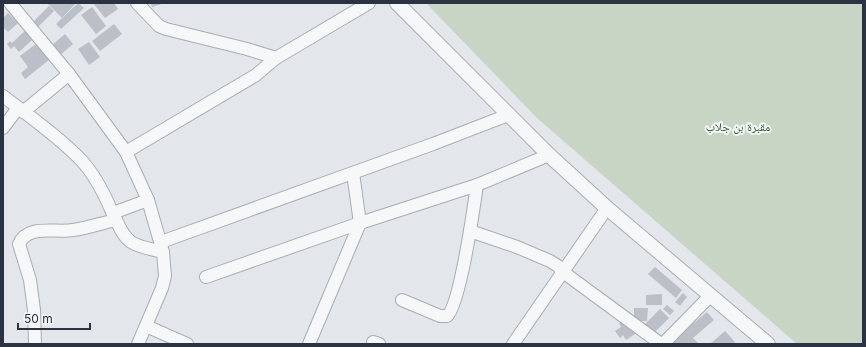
<svg xmlns="http://www.w3.org/2000/svg" width="866" height="347" font-family="Inter,'Noto Naskh Arabic',sans-serif">
  <style>
    .green { fill: #c8d5c4 }
    .building { fill: #babfc8 }
    .lines { fill: none; stroke-linecap: round; stroke-linejoin: round }
    .minor-casing { stroke: #a8adb5; stroke-width: 14 }
    .tertiary-casing { stroke: #a8adb5; stroke-width: 16 }
    .minor { stroke: #f6f7f9; stroke-width: 12 }
    .tertiary { stroke: #f6f7f9; stroke-width: 14 }
    .labels { text-anchor: middle; stroke-width: 4; stroke-linejoin: round; paint-order: stroke }
    .park-label { font-size: 12px; fill: #3f5f38; stroke: #f3f5f8 }
  </style>
  <rect width="100%" height="100%" fill="#e3e6eb"/>
  <!-- green -->
  <path class="green" d="M426 3H863V344H797L537 118Z"/>
  <!-- building -->
  <g class="building">
    <path d="M47 3H74L75 4 62 18Z"/>
    <path d="M78 3 84 8 61 29 56 24Z"/>
    <path d="M93 3H114L118 9 105 18Z"/>
    <path d="M151 3H165L152 7Z"/>
    <path d="M49 6 54 11 35 30 30 25Z"/>
    <path d="M92 7 106 26 96 34 81 15Z"/>
    <path d="M8 13 18 23 8 32 3 27V18Z"/>
    <path d="M114 24 122 34 100 51 92 41Z"/>
    <path d="M26 30 34 38 19 52 14 46 11 49 7 44 10 41 12 43Z"/>
    <path d="M65 34 73 44 59 56 51 46Z"/>
    <path d="M89 42 100 57 89 65 78 49Z"/>
    <path d="M36 44 49 60 25 79 21 73 28 67 20 56Z"/>
    <path d="M655 267 682 290 676 298 648 274Z"/>
    <path d="M683 293 687 297 680 306 675 302Z"/>
    <path d="M662 294V305H646V295Z"/>
    <path d="M667 305 674 311 670 315 663 309Z"/>
    <path d="M634 308H648L647 321H634Z"/>
    <path d="M660 309 669 318 654 333 645 324Z"/>
    <path d="M707 312 714 320 693 338 699 344H669Z"/>
    <path d="M627 317 638 332 626 340 623 335 620 338 615 331 621 327 619 323Z"/>
    <path d="M725 331 735 342 732 344H710Z"/>
  </g>
  <g class="lines">
    <!-- minor casing -->
    <g class="minor-casing">
      <g id="minor">
        <path d="M10 3 69 74 126 152 148 200 163 252 165 276 162 288 138 344"/>
        <path d="M137 3 159 26 166 29 247 49 276 58 369 3"/>
        <path d="M3 96C29 116 58 136 81 160 95 175 104 193 112 212 118 222 121 235 131 242 140 248 153 249 163 252"/>
        <path d="M23 112 69 74"/>
        <path d="M3 128 18 108"/>
        <path d="M126 152 256 75 276 58"/>
        <path d="M113 213 148 200"/>
        <path d="M470 231 517 247 550 261 558 266 563 272 661 344"/>
        <path d="M161 242 433 144 508 115"/>
        <path d="M206 277 360 223 353 173"/>
        <path d="M402 300 440 316H447C460 306 474 206 477 185"/>
        <path d="M146 326 187 344"/>
        <path d="M373 342 379 344"/>
        <path d="M35 344 34 310 30 280 19 244C27 224 56 233 73 230 87 228 102 223 116 220"/>
        <path d="M309 344 360 223 477 185 549 155"/>
        <path d="M513 344 607 208"/>
        <path d="M663 344 710 296"/>
      </g>
    </g>
    <!-- tertiary casing -->
    <g class="tertiary-casing">
      <path id="tertiary" d="M397 3 549 155 607 208 768 344"/>
    </g>
    <!-- minor -->
    <use href="#minor" class="minor"/>
    <!-- tertiary -->
    <use href="#tertiary" class="tertiary"/>
  </g>
  <g class="labels">
    <!-- park labels -->
    <g class="park-label">
      <text x="738" y="131">مقبرة بن جلاب</text>
    </g>
  </g>
  <!-- border -->
  <rect width="866" height="347" fill="none" stroke="#2b3343" stroke-width="8"/>
  <!-- scale -->
  <path d="M18 323v6h72v-6" fill="none" stroke="#2b3343" stroke-width="2"/>
  <text x="24" y="323" font-size="12" fill="#2b3343" stroke="#f3f5f8" stroke-width="3" paint-order="stroke">50 m</text>
</svg>
